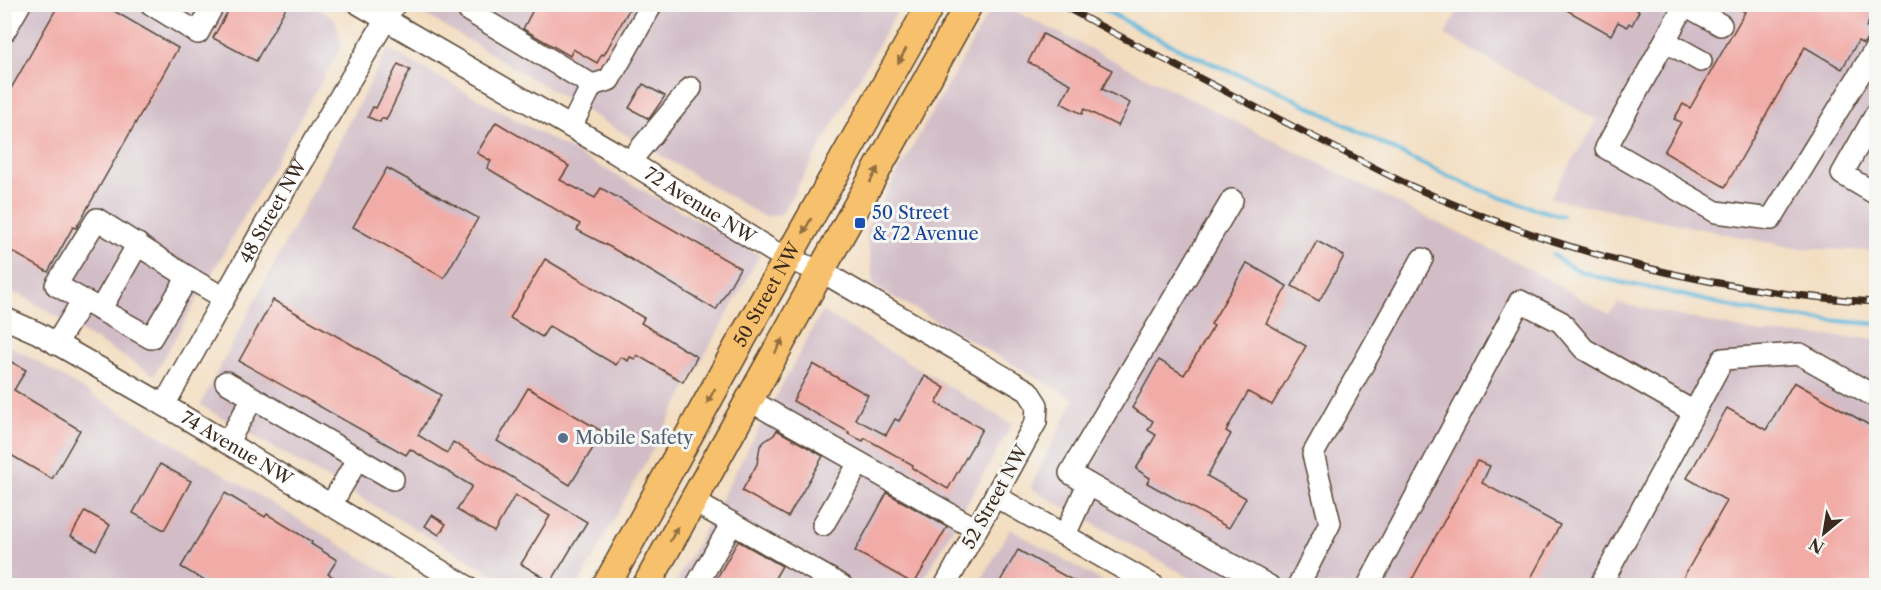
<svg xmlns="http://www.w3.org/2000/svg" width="1881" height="590" font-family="'Libre Caslon Text',serif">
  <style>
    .industrial { fill: #d2bdc7 }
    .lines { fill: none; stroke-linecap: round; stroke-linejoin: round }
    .stream { stroke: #5ab5d8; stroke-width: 4.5 }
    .building { fill: #f2aca7 }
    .minor-casing { stroke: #574536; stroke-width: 24 }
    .major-casing { stroke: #574536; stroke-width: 30 }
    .minor { stroke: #fff; stroke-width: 21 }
    .major { stroke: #f7c06c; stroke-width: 27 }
    .rail-casing { stroke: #3b2a1e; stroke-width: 7 }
    .rail { stroke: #f6f6f2; stroke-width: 4.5; stroke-dasharray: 14; stroke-linecap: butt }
    .oneway { fill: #906e41 }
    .transit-dot { fill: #1a4fb4; stroke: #f6f6f2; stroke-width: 2 }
    .service-dot { fill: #5c6f8a; stroke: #f6f6f2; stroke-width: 2 }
    .labels { text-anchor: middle; stroke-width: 6; stroke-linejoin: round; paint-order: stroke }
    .street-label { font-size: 18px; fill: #3b2a1e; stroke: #f6f6f2 }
    .transit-label { font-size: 18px; fill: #164399; stroke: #f6f6f2; text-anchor: start }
    .service-label { font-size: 18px; fill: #4e5e75; stroke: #f6f6f2; text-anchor: start }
  </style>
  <rect width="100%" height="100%" fill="#f6f6f2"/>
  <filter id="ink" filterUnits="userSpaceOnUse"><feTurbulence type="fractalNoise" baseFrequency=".0167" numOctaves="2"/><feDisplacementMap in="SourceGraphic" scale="12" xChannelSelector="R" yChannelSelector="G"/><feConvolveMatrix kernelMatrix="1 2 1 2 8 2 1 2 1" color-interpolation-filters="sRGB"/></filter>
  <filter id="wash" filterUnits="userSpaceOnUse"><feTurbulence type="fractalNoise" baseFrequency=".008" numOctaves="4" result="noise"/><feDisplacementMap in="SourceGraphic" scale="24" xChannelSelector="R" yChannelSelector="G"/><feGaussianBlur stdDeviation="1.35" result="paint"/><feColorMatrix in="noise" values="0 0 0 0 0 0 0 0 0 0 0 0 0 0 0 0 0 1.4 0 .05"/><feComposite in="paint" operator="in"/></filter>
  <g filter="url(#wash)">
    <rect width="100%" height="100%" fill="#f3ddbf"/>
    <!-- industrial -->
    <g class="industrial">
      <path d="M310 4 335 19 342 45 154 375 21 295 5 291 4 5Z"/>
      <path d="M409 5H901L782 214 764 217Z"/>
      <path d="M993 5H1003L1516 262 1609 314 1618 303 1761 333 1876 339V585H1203L1030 488 1074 399 874 286 866 229Z"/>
      <path d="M1461 5H1876V251L1795 248 1550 198 1597 120 1445 35Z"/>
      <path d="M388 49 760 255 578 585H512L200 405Z"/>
      <path d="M822 311 1012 424 921 585 674 586Z"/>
      <path d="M4 343 28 356 407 585H5Z"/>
      <path d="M1010 529 1109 585 978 586Z"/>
    </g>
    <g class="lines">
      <!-- stream -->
      <g class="stream">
        <path d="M1096 4C1137 30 1183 51 1227 70 1240 76 1253 79 1266 85 1364 131 1456 191 1562 216"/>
        <path d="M1553 254C1576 278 1633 284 1665 291 1697 298 1730 307 1763 313 1801 319 1838 321 1876 324"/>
      </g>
    </g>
    <g id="blocks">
      <!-- building -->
      <g class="building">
        <path d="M59 4H102L178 48 76 228 73 227 48 272 4 247V101Z"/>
        <path d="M232 4H288L256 61 213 38Z"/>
        <path d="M536 4H632L604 55 602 54 597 63 573 49 570 56 523 29Z"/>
        <path d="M1556 4H1627L1639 11 1632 25 1629 23 1627 27 1618 22 1611 35Z"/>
        <path d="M1731 4H1876V8L1866 27 1873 32 1863 44 1858 41 1842 69 1805 47 1725 187 1664 152 1681 122 1674 119 1683 104 1690 108 1745 12Z"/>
        <path d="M1043 34 1112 70 1102 89 1130 103 1118 126 1084 109 1082 114 1061 103 1071 84 1028 62Z"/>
        <path d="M398 64 410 70 386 120 382 118 380 122 368 117 373 107 376 108Z"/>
        <path d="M643 84 665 96 649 119 629 108Z"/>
        <path d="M496 122 569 166 560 180 595 198 601 188 740 268 716 310 612 248 577 230 580 224 487 168 491 161 477 153Z"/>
        <path d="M387 168 478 218 444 278 353 227Z"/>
        <path d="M1317 241 1344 256 1319 301 1292 286Z"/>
        <path d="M545 259 644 318 641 323 697 357 683 382 637 355 635 359 630 357 628 361 621 357 616 365 549 326 542 337 510 318Z"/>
        <path d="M1247 263 1287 286 1266 323 1306 346 1272 405 1248 392 1226 431 1231 434 1207 476 1246 498 1229 528 1147 483 1150 478 1136 469 1156 435 1148 430 1153 421 1132 408 1159 360 1184 375 1214 326 1211 324Z"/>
        <path d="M273 300 441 395 418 435 447 453 453 442 587 522 551 582 521 564 550 516 515 495 494 532 457 510 472 486 410 449 406 455 239 361Z"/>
        <path d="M4 358 26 370 14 390 80 430 52 479 4 451Z"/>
        <path d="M813 364 868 395 855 419 886 435 895 419 899 421 925 376 945 388 936 403 982 429 948 489 912 468 913 465 865 438 863 441 848 434 849 432 793 401Z"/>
        <path d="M1794 382 1876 429V585H1679L1727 501 1687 478 1727 408 1766 430Z"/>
        <path d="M528 388 603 432 570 485 497 441Z"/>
        <path d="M777 430 823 456 788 517 742 491 757 464 760 446 765 441 774 435Z"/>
        <path d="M1477 461 1490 466 1482 483 1560 525 1527 585H1409Z"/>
        <path d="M160 464 191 481 164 530 133 513Z"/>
        <path d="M225 493 265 517 267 514 312 542 311 544 337 560 328 574 347 585H212L181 567Z"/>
        <path d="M887 493 947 527 914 584 855 551Z"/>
        <path d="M85 511 110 525 96 550 71 536Z"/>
        <path d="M432 515 446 524 439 535 425 526Z"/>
        <path d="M738 541 782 566 771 585H713Z"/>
        <path d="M1018 550 1081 585H998Z"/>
      </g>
    </g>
  </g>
  <g filter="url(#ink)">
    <use href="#blocks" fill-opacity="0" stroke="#574536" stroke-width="1.5"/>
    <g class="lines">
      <!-- minor casing -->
      <g class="minor-casing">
        <g id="minor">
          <path d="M151 4 198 33 214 4"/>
          <path id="s1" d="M359 4 614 152 771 250 787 259 821 271 1028 391 1037 405 1036 422 945 586"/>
          <path d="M473 4 469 11 592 85"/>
          <path d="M1685 4 1606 148 1716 212 1771 219 1876 48"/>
          <path d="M1685 5 1721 25"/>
          <path d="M4 32 20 4"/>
          <path d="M1665 41 1701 61"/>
          <path d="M1876 114 1842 174 1876 194"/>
          <path d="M571 127 592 85 609 80 652 4"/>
          <path d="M630 161 691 88"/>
          <path d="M97 219 188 277 151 338 56 285Z"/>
          <path d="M188 277 224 298"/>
          <path d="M100 310 138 244"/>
          <path id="s2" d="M4 318 38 333 164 405 466 586"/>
          <path d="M56 344 83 300"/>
          <path d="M226 382 393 479"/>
          <path d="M749 400 976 529"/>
          <path id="s3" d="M164 405 283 193 395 4"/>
          <path d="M227 443 253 398"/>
          <path d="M1088 484 1070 473 1232 200"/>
          <path d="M995 496 1154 586"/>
          <path d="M693 501 842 586"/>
          <path d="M331 505 358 458"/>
          <path d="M823 525 859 463"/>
          <path d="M1065 535 1088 484 1269 586"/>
          <path d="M696 586 732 523"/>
          <path d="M1298 586 1330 523 1313 454 1422 259"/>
          <path d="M1368 586 1520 301 1561 322 1584 349 1694 412"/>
          <path d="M1600 586 1723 359 1800 354 1876 397"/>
        </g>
      </g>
      <!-- major casing -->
      <g class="major-casing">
        <g id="major">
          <path id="s4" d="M606 586 738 346 931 4"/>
          <path d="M646 586 969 4"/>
        </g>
      </g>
      <!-- minor -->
      <use href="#minor" class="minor"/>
      <!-- major -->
      <use href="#major" class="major"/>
      <!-- rail casing -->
      <g class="rail-casing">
        <path id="rail" d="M1059 4C1146 50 1233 96 1320 140 1350 155 1379 171 1409 185 1556 252 1715 293 1876 302"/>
      </g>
      <!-- rail -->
      <use href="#rail" class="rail"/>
    </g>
    <!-- one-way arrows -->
    <defs><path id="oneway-solid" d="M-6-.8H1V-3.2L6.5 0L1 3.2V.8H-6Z" transform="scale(1.5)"/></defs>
    <g class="oneway">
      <use href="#oneway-solid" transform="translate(902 56) rotate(119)"/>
      <use href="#oneway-solid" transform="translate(874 175) rotate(-61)"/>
      <use href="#oneway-solid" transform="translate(807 226) rotate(119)"/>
      <use href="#oneway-solid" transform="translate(779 346) rotate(-61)"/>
      <use href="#oneway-solid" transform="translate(711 396) rotate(118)"/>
      <use href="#oneway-solid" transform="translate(674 534) rotate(-61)"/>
    </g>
  </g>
  <!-- markers -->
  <rect class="transit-dot" x="854" y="217" width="12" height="12" rx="3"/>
  <circle class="service-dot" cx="563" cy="438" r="6"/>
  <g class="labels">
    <!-- street labels -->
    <g class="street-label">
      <text dy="6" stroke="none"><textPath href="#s1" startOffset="396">72 Avenue NW</textPath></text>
      <text dy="6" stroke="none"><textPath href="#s3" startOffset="222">48 Street NW</textPath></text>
      <text dy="6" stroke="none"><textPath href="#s4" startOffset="333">50 Street NW</textPath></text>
      <text dy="6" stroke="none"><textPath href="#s2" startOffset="267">74 Avenue NW</textPath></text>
      <text transform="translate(995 497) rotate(-61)" y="6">52 Street NW</text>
    </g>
    <!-- transit labels -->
    <g class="transit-label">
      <text x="872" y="219">50 Street<tspan x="872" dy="21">&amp; 72 Avenue</tspan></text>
    </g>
    <!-- service labels -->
    <g class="service-label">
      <text x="575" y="444">Mobile Safety</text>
    </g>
  </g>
  <!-- margin -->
  <rect width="1881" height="590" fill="none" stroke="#f6f6f2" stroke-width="24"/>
  <!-- north arrow -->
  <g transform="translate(1824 533) rotate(210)" stroke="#f6f6f2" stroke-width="4.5" paint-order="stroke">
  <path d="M0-4.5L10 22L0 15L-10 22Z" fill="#3b2a1e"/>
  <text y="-9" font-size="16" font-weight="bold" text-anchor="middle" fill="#3b2a1e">N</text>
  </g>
</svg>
